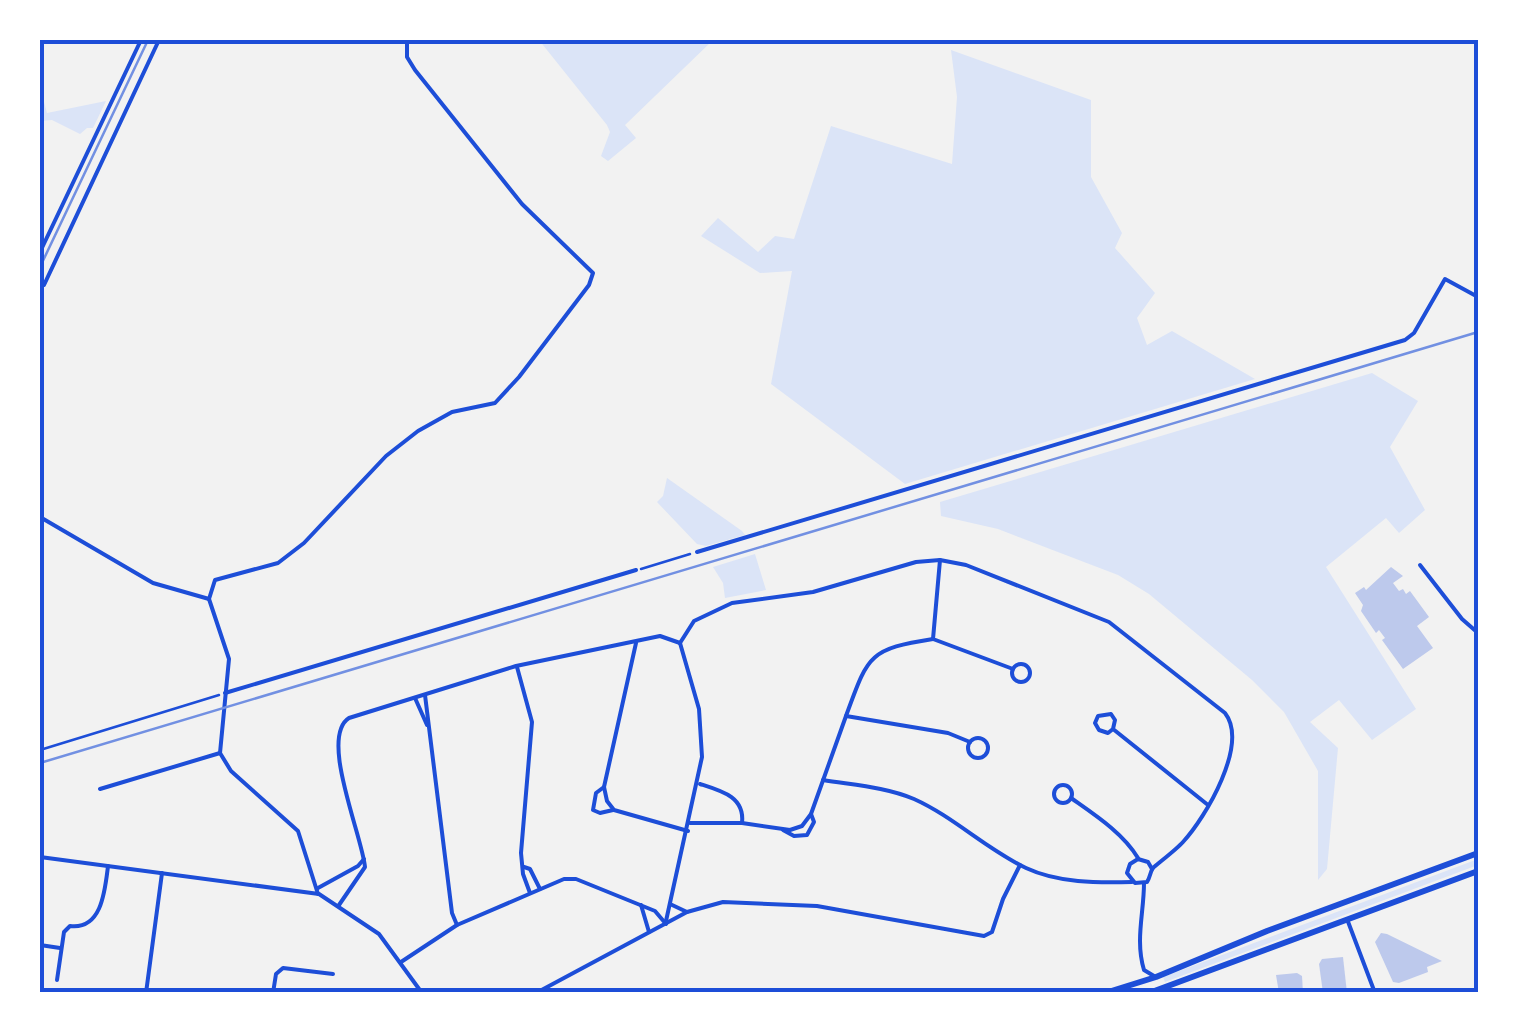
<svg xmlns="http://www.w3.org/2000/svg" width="1518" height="1033" font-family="Roboto,sans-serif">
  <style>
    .green { fill: #dbe4f7 }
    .building { fill: #bdc9ec }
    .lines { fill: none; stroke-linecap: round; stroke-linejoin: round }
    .path { stroke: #1d4ed8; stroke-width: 2.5 }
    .minor { stroke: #1d4ed8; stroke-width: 4 }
    .primary { stroke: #1d4ed8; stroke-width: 6 }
    .rail { stroke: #7290e2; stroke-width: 2.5 }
    .neatline { fill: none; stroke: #1d4ed8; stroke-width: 4 }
  </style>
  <rect width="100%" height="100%" fill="#f2f2f2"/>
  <!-- green -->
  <g class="green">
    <path d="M539 40H713L625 125 636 138 608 161 601 156 610 132 607 125Z"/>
    <path d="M951 50 1091 100V177L1122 233 1115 248 1155 293 1137 318 1147 345 1172 331 1255 379 905 484 771 384 792 271 760 273 701 236 718 218 758 252 775 236 794 239 831 126 952 164 957 97Z"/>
    <path d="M40 87 47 113 106 101 93 128H87L80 134 52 120 40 121Z"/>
    <path d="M1372 373 1418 401 1390 447 1425 510 1399 533 1386 518 1326 567 1416 709 1372 740 1339 700 1310 722 1338 748 1327 869 1318 880V771L1284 712 1252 680 1149 594 1118 575 998 529 941 516 940 502Z"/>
    <path d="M667 478 742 531 745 535 706 546 697 544 657 502 663 496Z"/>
    <path d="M755 554 766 590 725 598 723 583 713 567Z"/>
    <path d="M1478 859V865L1165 982 1163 977Z"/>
  </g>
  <!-- building -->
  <g class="building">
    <path d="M1391 567 1403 576 1393 583 1399 591 1403 589 1406 594 1410 591 1429 617 1417 626 1433 648 1403 669 1382 640 1385 638 1379 630 1376 633 1361 611 1363 605 1355 593 1364 587 1366 590Z"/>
    <path d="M1381 933 1387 934 1442 961 1427 967 1428 972 1399 983 1393 982 1375 942Z"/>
    <path d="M1343 957 1347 993H1323L1319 964 1322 959Z"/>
    <path d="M1297 973 1302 976 1303 993H1279L1276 975Z"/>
  </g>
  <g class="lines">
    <!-- path -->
    <g class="path">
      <path d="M641 569 690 554"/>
      <path d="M40 750 219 695"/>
    </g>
    <!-- minor -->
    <g class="minor">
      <path d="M40 252 141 40"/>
      <path d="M44 285 159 40"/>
      <path d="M40 517 153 583 209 599"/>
      <path d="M697 552 1405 340 1414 333 1445 279 1478 297"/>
      <path d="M940 560 933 639 1013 669"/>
      <path d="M1420 565 1462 619 1478 633"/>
      <path d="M933 639C868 649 868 656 846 716L948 733 970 742"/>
      <path d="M636 643 604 787 607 801 614 810 688 831"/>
      <path d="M680 643 694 621 732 603 813 592 916 562 940 560 966 565 1109 622 1225 713C1249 744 1206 817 1183 842 1177 849 1156 865 1153 868 1150 872 1150 878 1147 882L1135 883 1127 873 1130 864 1138 859 1148 862 1152 869"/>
      <circle cx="1021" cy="673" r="9"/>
      <path d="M517 667 532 722 521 853 523 874 530 893"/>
      <path d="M225 693 636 570"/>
      <path d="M425 695 452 913 457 925"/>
      <path d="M415 698 427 725"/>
      <path d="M1113 729 1108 733 1099 730 1095 723 1098 716 1111 714 1115 720 1113 729 1208 805"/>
      <circle cx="978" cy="748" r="10"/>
      <path d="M823 780C853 785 886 787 914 799 954 817 986 849 1026 868 1058 883 1097 883 1132 882"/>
      <path d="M700 784C722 791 745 797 742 823"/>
      <circle cx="1063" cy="794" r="9"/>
      <path d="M604 787 596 793 593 810 600 813 613 810"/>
      <path d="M100 789 220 753"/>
      <path d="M1071 798C1095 815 1123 833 1138 858"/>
      <path d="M690 823H742L790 830 802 826 811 814 846 716"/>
      <path d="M783 830 794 836 807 835 814 822 811 814"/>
      <path d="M40 857 319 894 379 934 422 993"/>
      <path d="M524 867 530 869 540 889"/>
      <path d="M1144 883C1144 913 1135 940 1144 970L1154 976"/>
      <path d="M318 888 358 866 364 859"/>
      <path d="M318 894 298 831 231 771 220 753 229 659 209 599 215 580 278 563 304 543 386 456 418 431 452 412 495 403 519 377 589 285 593 273 522 204 415 70 407 57V40"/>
      <path d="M670 904 687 912"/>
      <path d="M339 905 365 867C362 835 319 737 349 718L516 666 660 636 680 643"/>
      <path d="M641 905 649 932"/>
      <path d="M1347 919 1375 993"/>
      <path d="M666 921 702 757 699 709 680 643"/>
      <path d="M40 945 60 948"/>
      <path d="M401 962 457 925 564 879H576L655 911 666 924"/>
      <path d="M57 980 64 932 70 926C102 930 105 890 108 866"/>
      <path d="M146 993 162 873"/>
      <path d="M273 993 276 974 283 968 333 974"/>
      <path d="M536 993 687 912 723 902 817 906 984 936 992 932 1003 899 1020 865"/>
    </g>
    <!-- primary -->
    <g class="primary">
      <path d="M1105 993 1156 977 1267 931 1478 853"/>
      <path d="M1149 993 1478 871"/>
    </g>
    <!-- rail -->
    <g class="rail">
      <path d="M40 267 148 40"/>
      <path d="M40 763 1478 332"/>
    </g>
  </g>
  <!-- border -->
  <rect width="1518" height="1033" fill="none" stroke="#ffffff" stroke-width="85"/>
  <rect x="42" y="42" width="1434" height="948" class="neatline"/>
</svg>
